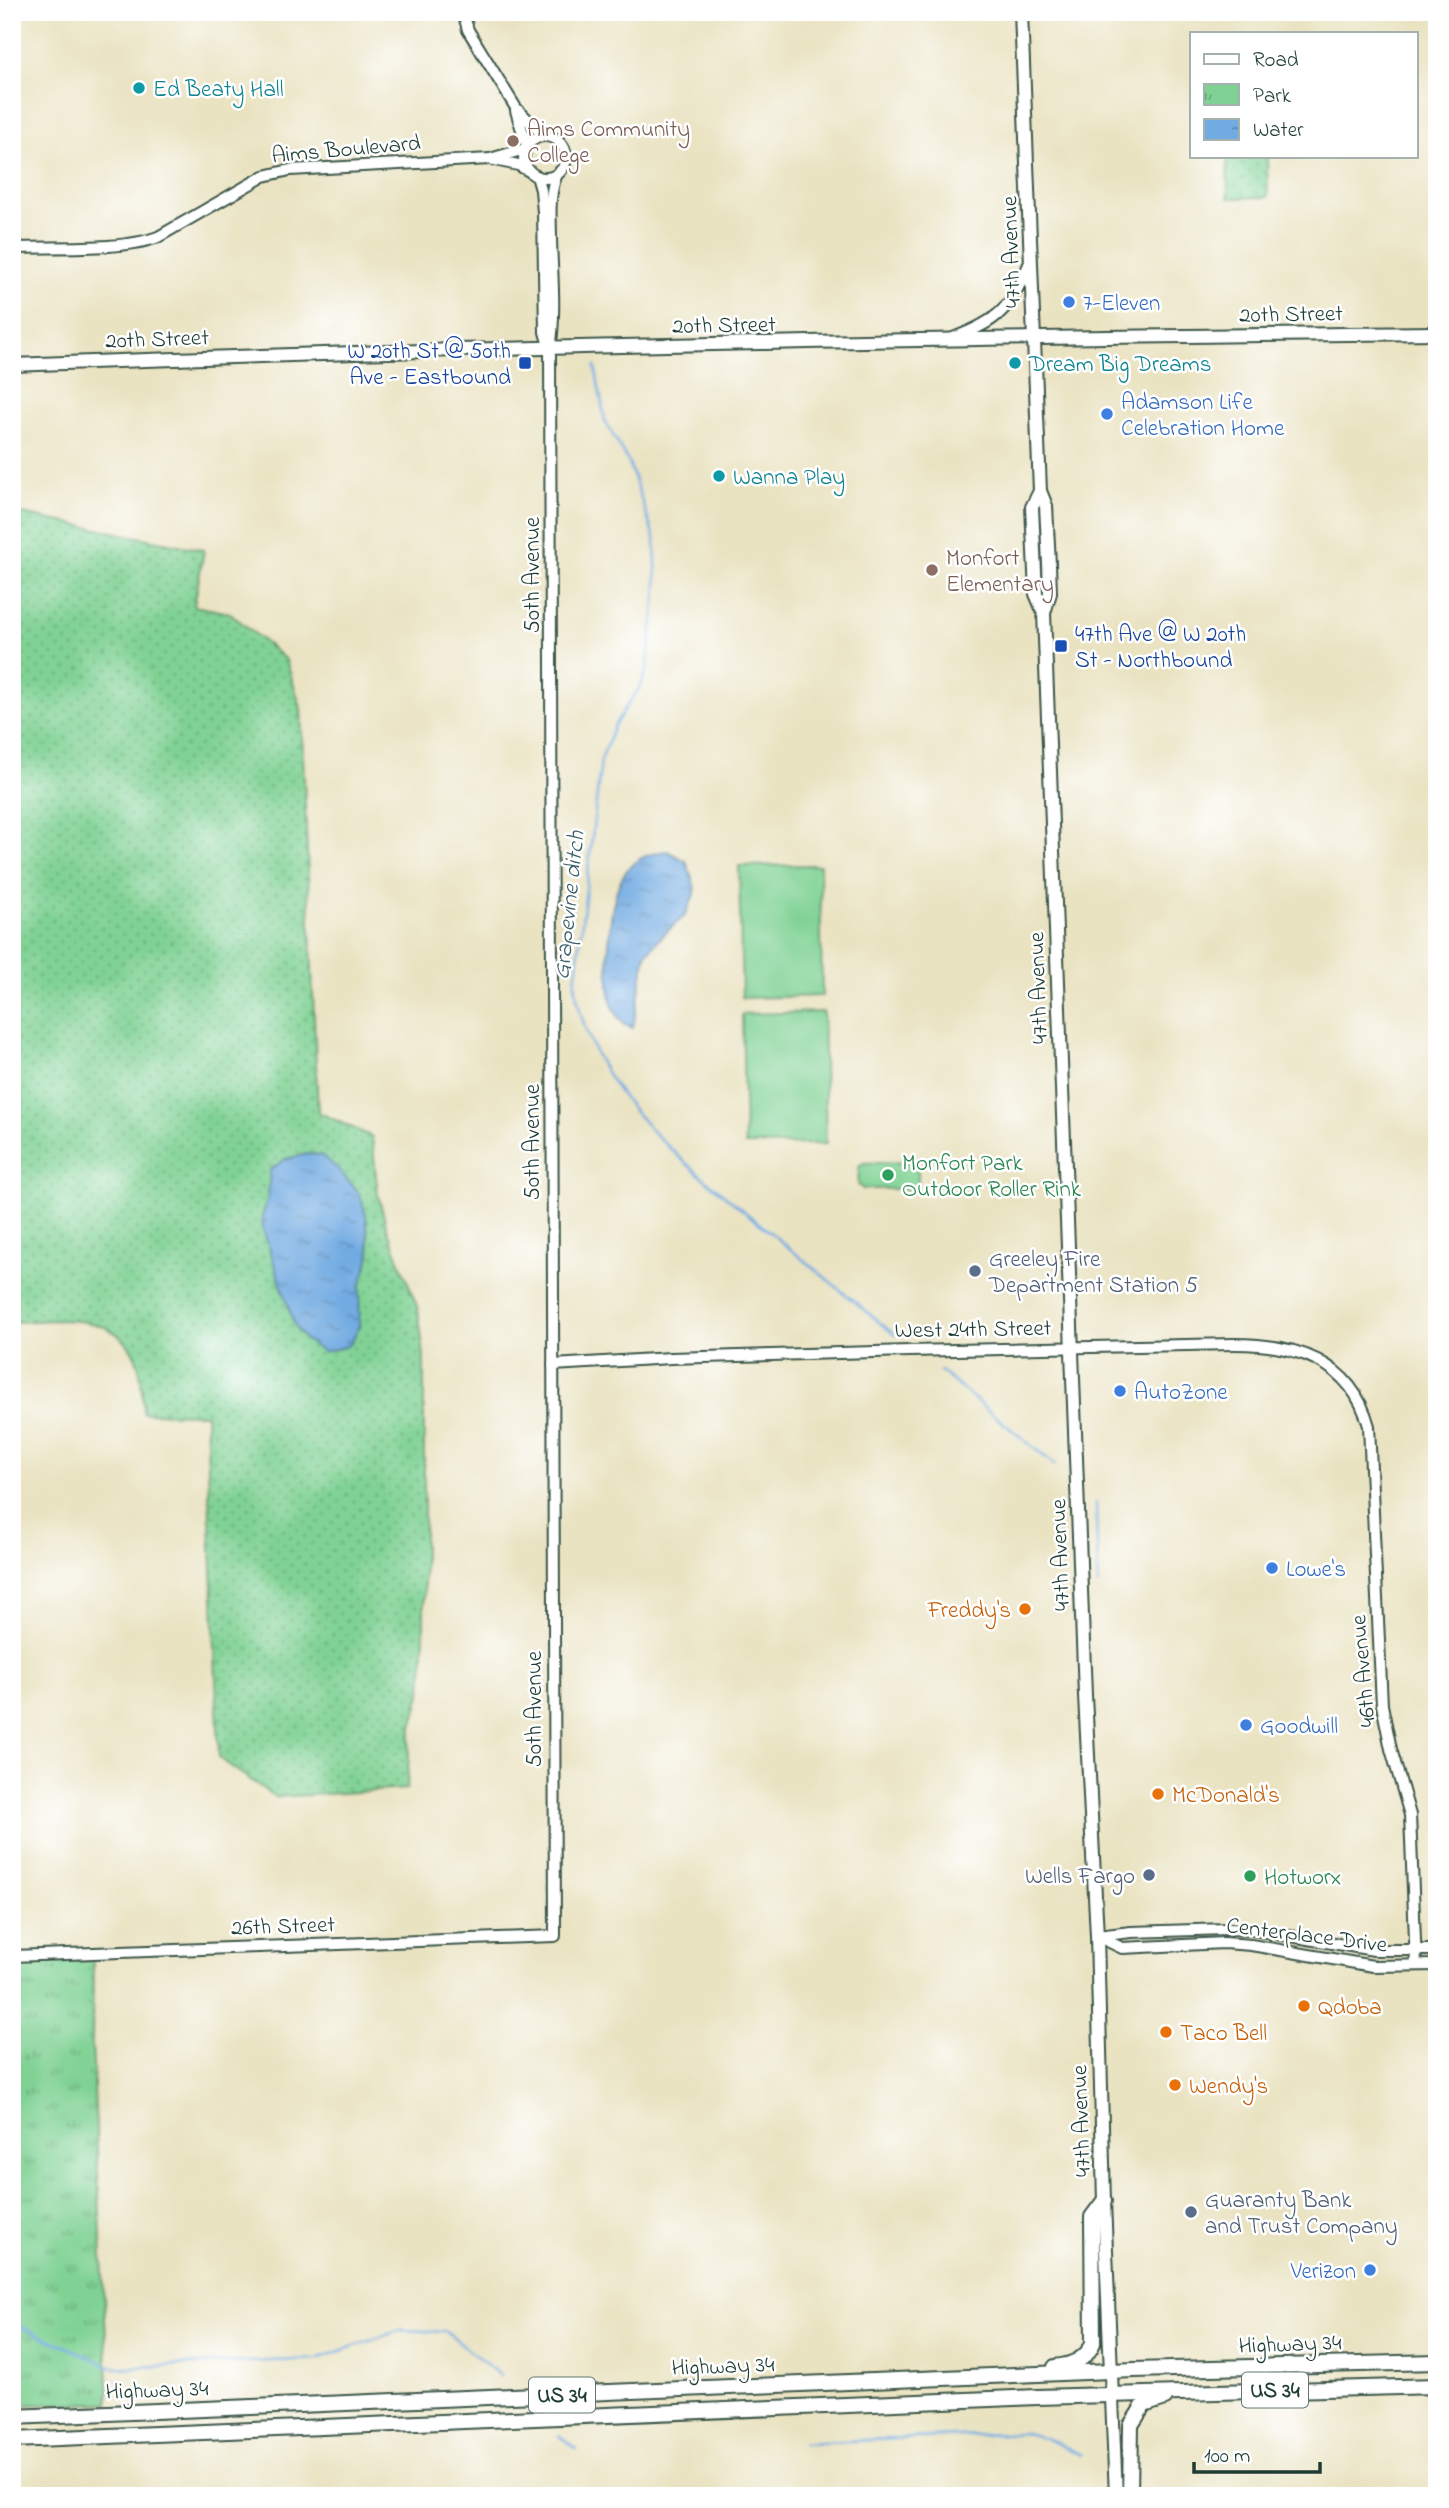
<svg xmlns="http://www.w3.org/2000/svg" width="1449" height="2508" font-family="'Indie Flower',sans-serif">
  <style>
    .grass { fill: url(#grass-dots); stroke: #508864; stroke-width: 2 }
    .park { fill: url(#park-tufts); stroke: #508864; stroke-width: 2 }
    .pitch { fill: #80d294; stroke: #508864; stroke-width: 2 }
    .water { fill: url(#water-ripples); stroke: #48748b; stroke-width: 2 }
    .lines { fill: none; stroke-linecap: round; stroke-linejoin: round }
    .stream { stroke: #72abe2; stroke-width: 2.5 }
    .tertiary-casing { stroke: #3d5649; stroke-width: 14 }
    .secondary-casing { stroke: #3d5649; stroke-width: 16 }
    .trunk-casing { stroke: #3d5649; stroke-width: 18 }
    .tertiary { stroke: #fff; stroke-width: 10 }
    .secondary { stroke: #fff; stroke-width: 12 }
    .trunk { stroke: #fff; stroke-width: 14 }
    .culture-dot { fill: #0f9aa8; stroke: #fff; stroke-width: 2.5 }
    .education-dot { fill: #8d6e63; stroke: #fff; stroke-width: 2.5 }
    .shop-dot { fill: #3f7fe0; stroke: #fff; stroke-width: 2.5 }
    .transit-dot { fill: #1a4fb4; stroke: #fff; stroke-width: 2.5 }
    .leisure-dot { fill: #2e9e5b; stroke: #fff; stroke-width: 2.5 }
    .service-dot { fill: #5c6f8a; stroke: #fff; stroke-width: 2.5 }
    .food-dot { fill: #e8710a; stroke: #fff; stroke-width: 2.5 }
    .labels { text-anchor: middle; stroke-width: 5; stroke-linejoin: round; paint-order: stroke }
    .shield { fill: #fff; stroke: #627771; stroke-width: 2 }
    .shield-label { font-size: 21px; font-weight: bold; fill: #1f3d34 }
    .culture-label { font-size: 23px; fill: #0d838f; stroke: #fff; text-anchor: start }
    .education-label { font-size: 23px; fill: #785e54; stroke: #fff; text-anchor: start }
    .street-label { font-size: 23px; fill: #1f3d34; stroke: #fff }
    .shop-label { font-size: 23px; fill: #366cbe; stroke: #fff; text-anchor: start }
    .transit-label { font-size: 23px; fill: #164399; stroke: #fff; text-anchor: end }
    .leisure-label { font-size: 23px; fill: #27864d; stroke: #fff; text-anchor: start }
    .service-label { font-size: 23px; fill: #4e5e75; stroke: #fff; text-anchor: start }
    .food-label { font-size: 23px; fill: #c56008; stroke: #fff; text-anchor: start }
    .water-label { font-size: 24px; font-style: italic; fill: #385e68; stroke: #fff }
  </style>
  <defs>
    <pattern id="grass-dots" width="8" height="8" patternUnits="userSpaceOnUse" patternTransform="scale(1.75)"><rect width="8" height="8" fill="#80d294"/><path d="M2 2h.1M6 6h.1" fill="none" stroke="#68ac7a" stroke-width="1.8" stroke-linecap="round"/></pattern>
    <pattern id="park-tufts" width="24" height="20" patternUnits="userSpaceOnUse" patternTransform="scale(1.75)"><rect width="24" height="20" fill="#80d294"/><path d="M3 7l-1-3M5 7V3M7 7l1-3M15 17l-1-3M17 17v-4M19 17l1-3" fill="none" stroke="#68ac7a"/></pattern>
    <pattern id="water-ripples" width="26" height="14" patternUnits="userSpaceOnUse" patternTransform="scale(1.75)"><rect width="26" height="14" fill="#72abe2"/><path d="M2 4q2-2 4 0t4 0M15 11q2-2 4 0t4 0" fill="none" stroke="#5d8cb8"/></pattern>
  </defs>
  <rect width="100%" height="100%" fill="#fff"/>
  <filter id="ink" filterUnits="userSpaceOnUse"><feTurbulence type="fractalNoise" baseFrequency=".0143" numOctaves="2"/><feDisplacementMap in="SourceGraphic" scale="14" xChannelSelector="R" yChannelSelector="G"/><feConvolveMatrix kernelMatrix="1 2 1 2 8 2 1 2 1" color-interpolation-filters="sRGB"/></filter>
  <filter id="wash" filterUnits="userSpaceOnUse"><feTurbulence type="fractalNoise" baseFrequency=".00686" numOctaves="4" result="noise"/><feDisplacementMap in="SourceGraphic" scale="28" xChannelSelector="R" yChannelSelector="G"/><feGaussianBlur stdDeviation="1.57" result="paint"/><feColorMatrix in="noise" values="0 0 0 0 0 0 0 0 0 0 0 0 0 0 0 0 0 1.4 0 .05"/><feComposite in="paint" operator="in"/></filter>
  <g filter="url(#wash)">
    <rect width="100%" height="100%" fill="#eae3c2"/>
    <!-- grass -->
    <g class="grass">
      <path d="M1227 156H1267L1268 197 1228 198Z"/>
      <path d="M12 512 204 550 194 606 230 613 286 660 301 708 318 1112 372 1137 378 1195 387 1228 418 1309 424 1356V1658L422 1690 410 1735 407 1789 275 1797 219 1758 206 1414 143 1413C142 1398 143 1380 138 1365 122 1309 56 1321 12 1322Z"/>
    </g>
    <!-- park -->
    <path class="park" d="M93 1960 92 2044 109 2403 12 2405V1962Z"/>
    <!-- pitch -->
    <g class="pitch">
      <path d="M820 865 822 996 742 998 739 866Z"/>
      <path d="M823 1012 826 1144 745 1145 742 1014Z"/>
      <path d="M913 1162 918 1166V1184L913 1189H863L858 1185 859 1167 863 1163Z"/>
    </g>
    <!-- water -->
    <g class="water">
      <path d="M667 851 686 861 696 890 685 916 664 934 646 954 633 1028 624 1025C619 1018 613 1009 611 1001 606 971 607 898 625 873 635 858 650 853 667 851Z"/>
      <path d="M307 1154 321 1155 336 1167 360 1194 366 1216 370 1256 360 1287 359 1326 351 1343 345 1347 323 1352 304 1339 294 1324 263 1229 262 1217 268 1198 270 1170 285 1159Z"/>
    </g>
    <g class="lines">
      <!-- stream -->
      <g class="stream">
        <path d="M595 366 605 421 629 463 655 540 657 588 647 670 641 685 615 724 601 760 575 983C587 1092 681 1160 760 1224 805 1261 850 1298 895 1335"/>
        <path d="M940 1371 1055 1465"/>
        <path d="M1096 1503 1098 1585"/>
        <path d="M12 2323 114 2368 317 2359 401 2330 446 2332 501 2376"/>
        <path d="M560 2436 576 2449"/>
        <path d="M803 2443 1025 2433 1045 2438 1081 2455"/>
      </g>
    </g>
  </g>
  <g filter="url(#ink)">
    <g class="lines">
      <!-- tertiary casing -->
      <g class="tertiary-casing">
        <g id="tertiary">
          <path d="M463 12 468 30 516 108 544 136"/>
          <path d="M516 111 527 146"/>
          <circle cx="545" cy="157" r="21"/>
          <path d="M490 159 518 165 527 170"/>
          <path d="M537 176 541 190 543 212 545 332 549 346"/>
          <path d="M12 248C54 246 121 251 158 237L264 176 290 170 490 159 525 149"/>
          <path d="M953 338C1001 320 1010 308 1030 262"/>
          <path d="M553 1365 671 1358 909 1351 1234 1344C1295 1344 1351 1360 1369 1426L1382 1705 1391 1749 1410 1815 1416 1965"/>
          <path d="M1097 1936 1122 1948 1224 1943 1251 1945 1373 1966 1437 1965"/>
          <path d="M1097 1936 1131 1932 1227 1929 1254 1930 1374 1950H1437"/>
          <path d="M12 1956 555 1936 550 349C556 313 552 275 551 239 551 217 548 195 557 174"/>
        </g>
      </g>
      <!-- secondary casing -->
      <g class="secondary-casing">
        <g id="secondary">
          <path d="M1021 12 1040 491 1046 506 1049 564 1050 593 1044 613 1085 1695 1097 1936 1104 2201 1116 2496"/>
          <path d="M12 365C487 346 962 338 1437 333"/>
          <path d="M1040 491 1032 507 1036 594 1044 613"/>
        </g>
      </g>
      <!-- trunk casing -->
      <g class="trunk-casing">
        <g id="trunk">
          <path d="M1055 2367C1072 2365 1086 2360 1093 2343L1092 2217 1104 2201"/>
          <path d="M12 2417 1134 2370 1437 2362"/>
          <path d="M12 2440 1037 2397 1437 2386"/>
          <path d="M1130 2496 1131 2425 1144 2405 1165 2398"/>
        </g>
      </g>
      <!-- tertiary -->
      <use href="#tertiary" class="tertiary"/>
      <!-- secondary -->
      <use href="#secondary" class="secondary"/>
      <!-- trunk -->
      <use href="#trunk" class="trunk"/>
    </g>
  </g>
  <!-- markers -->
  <g class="culture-dot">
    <circle cx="139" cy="88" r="7"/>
    <circle cx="1015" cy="363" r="7"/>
    <circle cx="719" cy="476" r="7"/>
  </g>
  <g class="education-dot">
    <circle cx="513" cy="141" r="7"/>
    <circle cx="932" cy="570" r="7"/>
  </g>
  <g class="shop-dot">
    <circle cx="1069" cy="302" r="7"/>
    <circle cx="1107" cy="414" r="7"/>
    <circle cx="1120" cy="1391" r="7"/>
    <circle cx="1272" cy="1568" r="7"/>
    <circle cx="1246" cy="1725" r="7"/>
    <circle cx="1370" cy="2270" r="7"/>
  </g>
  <g class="transit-dot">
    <rect x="518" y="356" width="14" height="14" rx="3.5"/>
    <rect x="1054" y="639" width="14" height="14" rx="3.5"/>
  </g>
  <g class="leisure-dot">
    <circle cx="888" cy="1175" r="7"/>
    <circle cx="1250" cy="1876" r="7"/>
  </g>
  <g class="service-dot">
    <circle cx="975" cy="1271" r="7"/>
    <circle cx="1149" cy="1875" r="7"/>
    <circle cx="1191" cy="2212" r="7"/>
  </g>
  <g class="food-dot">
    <circle cx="1025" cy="1609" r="7"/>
    <circle cx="1158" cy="1794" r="7"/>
    <circle cx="1304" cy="2006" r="7"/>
    <circle cx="1166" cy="2032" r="7"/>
    <circle cx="1175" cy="2085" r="7"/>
  </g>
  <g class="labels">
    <!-- shield labels -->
    <g class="shield">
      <rect x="1242" y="2372.5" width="66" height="35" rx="5"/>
      <rect x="529" y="2377.5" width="66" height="35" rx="5"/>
    </g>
    <g class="shield-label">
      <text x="1275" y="2397">US 34</text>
      <text x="562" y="2402">US 34</text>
    </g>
    <!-- culture labels -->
    <g class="culture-label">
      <text x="153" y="96">Ed Beaty Hall</text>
      <text x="1029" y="371">Dream Big Dreams</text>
      <text x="733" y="484">Wanna Play</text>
    </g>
    <!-- education labels -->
    <g class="education-label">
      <text x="527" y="136">Aims Community<tspan x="527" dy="26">College</tspan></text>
      <text x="946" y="565">Monfort<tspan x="946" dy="26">Elementary</tspan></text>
    </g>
    <!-- street labels -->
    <g class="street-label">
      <text transform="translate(346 148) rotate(-5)" y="8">Aims Boulevard</text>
      <text transform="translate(1010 252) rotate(-92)" y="8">47th Avenue</text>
      <text transform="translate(1291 313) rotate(-1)" y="8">20th Street</text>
      <text transform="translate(724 324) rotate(-1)" y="8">20th Street</text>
      <text transform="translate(157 338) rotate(-2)" y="8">20th Street</text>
      <text transform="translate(531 575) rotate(-90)" y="8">50th Avenue</text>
      <text transform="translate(1037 988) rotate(-92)" y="8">47th Avenue</text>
      <text transform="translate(531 1142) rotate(-90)" y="8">50th Avenue</text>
      <text transform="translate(973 1328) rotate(-1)" y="8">West 24th Street</text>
      <text transform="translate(1059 1555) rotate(-92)" y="8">47th Avenue</text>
      <text transform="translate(1362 1671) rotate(-95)" y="8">46th Avenue</text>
      <text transform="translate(533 1709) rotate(-90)" y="8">50th Avenue</text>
      <text transform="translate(283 1925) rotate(-2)" y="8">26th Street</text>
      <text transform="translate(1307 1934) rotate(7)" y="8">Centerplace Drive</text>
      <text transform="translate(1080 2121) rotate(-92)" y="8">47th Avenue</text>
      <text transform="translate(1290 2343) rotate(-2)" y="8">Highway 34</text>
      <text transform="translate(723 2365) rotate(-2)" y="8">Highway 34</text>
      <text transform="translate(157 2389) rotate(-2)" y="8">Highway 34</text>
    </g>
    <!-- shop labels -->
    <g class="shop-label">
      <text x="1083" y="310">7-Eleven</text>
      <text x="1121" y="409">Adamson Life<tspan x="1121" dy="26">Celebration Home</tspan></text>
      <text x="1134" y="1399">AutoZone</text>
      <text x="1286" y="1576">Lowe's</text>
      <text x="1260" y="1733">Goodwill</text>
      <text x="1356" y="2278" text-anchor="end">Verizon</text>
    </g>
    <!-- transit labels -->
    <g class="transit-label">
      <text x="511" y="358">W 20th St @ 50th<tspan x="511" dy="26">Ave - Eastbound</tspan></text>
      <text x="1075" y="641" text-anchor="start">47th Ave @ W 20th<tspan x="1075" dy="26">St - Northbound</tspan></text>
    </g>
    <!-- leisure labels -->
    <g class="leisure-label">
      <text x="902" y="1170">Monfort Park<tspan x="902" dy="26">Outdoor Roller Rink</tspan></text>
      <text x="1264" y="1884">Hotworx</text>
    </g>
    <!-- service labels -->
    <g class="service-label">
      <text x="989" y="1266">Greeley Fire<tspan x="989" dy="26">Department Station 5</tspan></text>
      <text x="1135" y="1883" text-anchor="end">Wells Fargo</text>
      <text x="1205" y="2207">Guaranty Bank<tspan x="1205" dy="26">and Trust Company</tspan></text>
    </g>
    <!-- food labels -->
    <g class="food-label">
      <text x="1011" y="1617" text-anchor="end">Freddy's</text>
      <text x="1172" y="1802">McDonald's</text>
      <text x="1318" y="2014">Qdoba</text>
      <text x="1180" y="2040">Taco Bell</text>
      <text x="1189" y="2093">Wendy's</text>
    </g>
    <!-- water labels -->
    <g class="water-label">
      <text transform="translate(568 905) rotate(-84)" y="8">Grapevine ditch</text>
    </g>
  </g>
  <!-- margin -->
  <rect width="1449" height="2508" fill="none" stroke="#fff" stroke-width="42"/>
  <!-- legend -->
  <rect x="1190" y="32" width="228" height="126" fill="#ffffff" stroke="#a5b1ae" stroke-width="2"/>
  <rect x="1204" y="54" width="35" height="10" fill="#ffffff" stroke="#a5b1ae" stroke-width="2"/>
  <text x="1253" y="66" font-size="21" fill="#1f3d34">Road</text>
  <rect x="1204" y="84" width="35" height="21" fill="url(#park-tufts)" stroke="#a5b1ae" stroke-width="2"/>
  <text x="1253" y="102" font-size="21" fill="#1f3d34">Park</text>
  <rect x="1204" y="119" width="35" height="21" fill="url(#water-ripples)" stroke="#a5b1ae" stroke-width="2"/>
  <text x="1253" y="136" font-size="21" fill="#1f3d34">Water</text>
  <!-- scale -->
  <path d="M1194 2462v10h126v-10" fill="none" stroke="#1f3d34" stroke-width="3.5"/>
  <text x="1204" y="2462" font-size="21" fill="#1f3d34" stroke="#ffffff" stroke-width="5" paint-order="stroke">100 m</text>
</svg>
